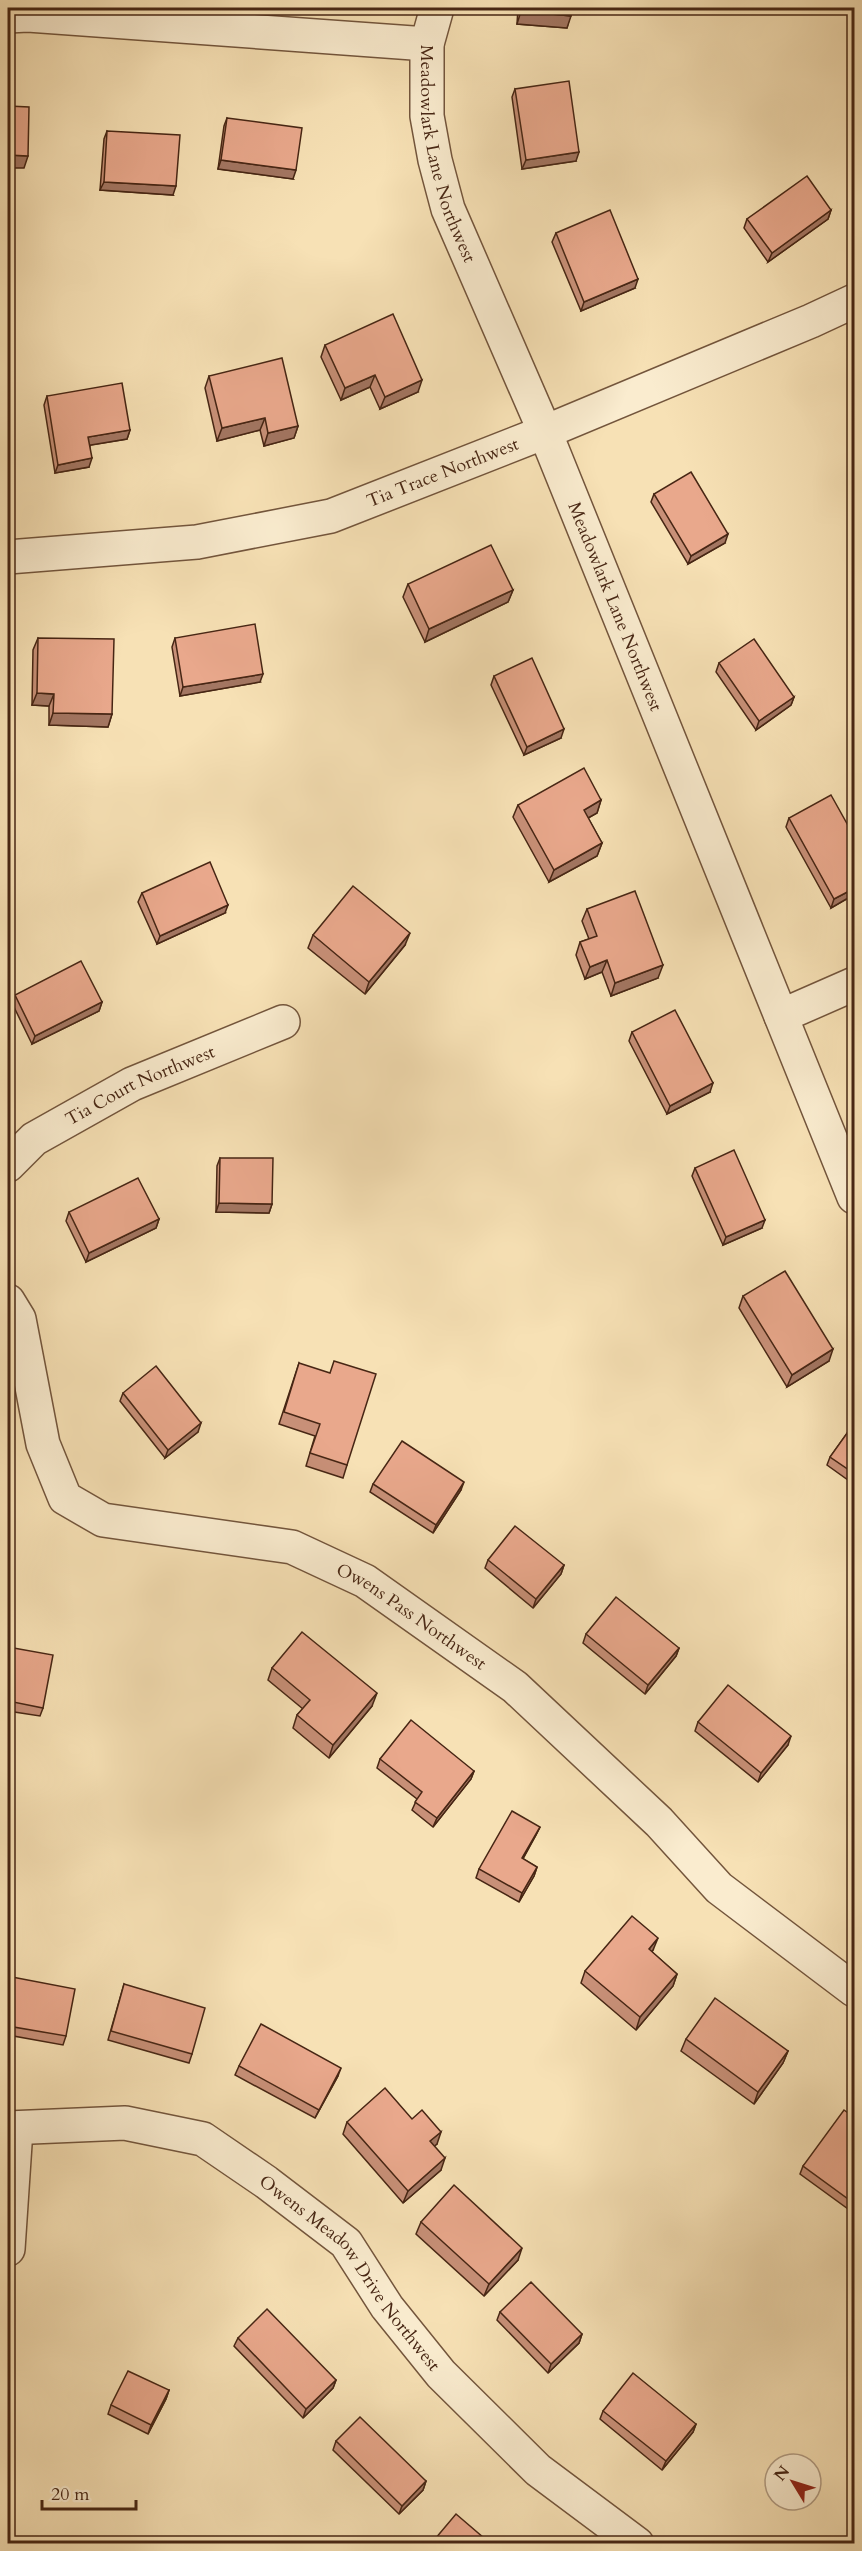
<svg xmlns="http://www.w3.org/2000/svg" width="862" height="2551" font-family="Cardo,serif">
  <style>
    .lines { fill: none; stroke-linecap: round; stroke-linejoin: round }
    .minor-casing { stroke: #73553c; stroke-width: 36 }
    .minor { stroke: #faeccf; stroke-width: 33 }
    .wall { fill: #c89078; stroke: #472614; stroke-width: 1.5 }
    .shaded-wall { fill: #a37662; stroke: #472614; stroke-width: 1.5 }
    .building { fill: #e9a88c; stroke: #472614; stroke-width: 1.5 }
    .labels { text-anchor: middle; stroke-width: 4.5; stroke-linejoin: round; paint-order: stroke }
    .street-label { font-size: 18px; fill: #472614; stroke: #faeccf }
  </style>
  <rect width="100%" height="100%" fill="#f7e1b5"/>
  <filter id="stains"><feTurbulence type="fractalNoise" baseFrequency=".00333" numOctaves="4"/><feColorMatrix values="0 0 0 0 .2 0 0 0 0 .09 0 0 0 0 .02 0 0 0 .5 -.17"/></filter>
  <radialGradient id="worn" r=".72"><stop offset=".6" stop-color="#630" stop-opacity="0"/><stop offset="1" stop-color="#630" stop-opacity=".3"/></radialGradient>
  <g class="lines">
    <!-- minor casing -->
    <g class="minor-casing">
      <g id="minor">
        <path id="s1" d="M437 8 427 44V116L435 160 448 209 545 432 854 1197"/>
        <path d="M8 16 28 15 427 44"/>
        <path id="s2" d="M8 557 197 542 331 516 545 432 811 321 854 301"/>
        <path d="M781 1016 854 984"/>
        <path id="s3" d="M8 1165 34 1139 132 1084 283 1022"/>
        <path id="s4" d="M8 1301 19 1319 43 1444 65 1498 103 1520 292 1547 365 1581 515 1687 659 1822 719 1888 854 1990"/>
        <path id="s5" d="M8 2128 125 2123 203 2139 266 2182 346 2243 387 2307 441 2374 538 2470 637 2544"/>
        <path d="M8 2249 16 2129"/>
      </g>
    </g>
    <!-- minor -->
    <use href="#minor" class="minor"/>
  </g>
  <!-- wall -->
  <g class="wall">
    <path d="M518 8H572L567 28 517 24Z"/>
    <path d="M515 89 576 161 522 169 512 97Z"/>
    <path d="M227 118 293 179 218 169 224 126Z"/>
    <path d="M107 131 173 195 100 190 104 139Z"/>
    <path d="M831 210 828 219 768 262 744 228 747 219Z"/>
    <path d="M556 233 635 288 581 311 552 242Z"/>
    <path d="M325 345 418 392 380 409 370 387 341 400 321 357Z"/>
    <path d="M209 376 298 426 294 438 264 446 260 430 217 441 205 388Z"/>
    <path d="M47 396 130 430 127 439 90 445 89 467 55 473 44 405Z"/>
    <path d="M654 494 725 543 688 564 651 502Z"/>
    <path d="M408 584 513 590 508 602 425 642 403 597Z"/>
    <path d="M38 638 112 714 108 727 49 725V706L32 705 33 650Z"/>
    <path d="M175 638 260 682 180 696 172 647Z"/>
    <path d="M719 663 794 697 791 705 756 730 716 672Z"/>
    <path d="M494 676 561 738 524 755 491 685Z"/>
    <path d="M601 800 597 813 588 818 602 843 597 856 549 882 513 817 518 805Z"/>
    <path d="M789 818 855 838V894L831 908 786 827Z"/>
    <path d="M142 893 225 913 157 944 138 902Z"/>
    <path d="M587 909 658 978 611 996 602 972 585 979 576 955 580 942 589 939 582 921Z"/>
    <path d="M313 935 405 945 365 994 308 948Z"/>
    <path d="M15 995 102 1002 99 1011 32 1044 12 1003Z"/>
    <path d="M632 1032 710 1092 667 1114 629 1041Z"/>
    <path d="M220 1158 272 1204 269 1213 216 1212 217 1166Z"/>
    <path d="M695 1168 762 1228 723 1245 692 1176Z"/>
    <path d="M69 1212 159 1219 156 1228 86 1262 66 1221Z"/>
    <path d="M743 1296 829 1361 787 1387 739 1308Z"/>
    <path d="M299 1363 347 1465 343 1478 306 1466 315 1436 279 1424Z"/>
    <path d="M123 1393 198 1432 165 1458 120 1401Z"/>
    <path d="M855 1422V1485L827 1465 830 1457Z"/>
    <path d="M373 1484 461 1490 433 1533 370 1492Z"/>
    <path d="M488 1560 564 1565 561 1574 533 1608 485 1568Z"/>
    <path d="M586 1634 679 1648 676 1656 645 1694 583 1643Z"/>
    <path d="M8 1647 43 1708 40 1716 8 1711Z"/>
    <path d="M272 1668 372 1706 329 1758 293 1728 297 1715 303 1709 268 1680Z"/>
    <path d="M698 1722 788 1745 758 1782 695 1731Z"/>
    <path d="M380 1759 474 1771 471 1779 433 1827 412 1810 417 1799 377 1768Z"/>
    <path d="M540 1827 536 1835 523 1859 537 1867 534 1876 519 1902 476 1878 479 1869Z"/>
    <path d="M855 1871V1880L852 1878Z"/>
    <path d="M653 1950 652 1952 677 1974 673 1986 636 2030 581 1983 585 1971Z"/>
    <path d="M12 1977 66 2036 63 2045 8 2035V1992Z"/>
    <path d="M124 1984 192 2054 189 2063 108 2040Z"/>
    <path d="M686 2039 788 2051 783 2063 754 2104 681 2051Z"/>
    <path d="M239 2066 338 2076 315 2118 235 2075Z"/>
    <path d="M855 2118V2214L800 2174 803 2166Z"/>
    <path d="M412 2119 437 2144 434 2146 441 2170 403 2203 343 2134 347 2122Z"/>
    <path d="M421 2222 518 2260 484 2296 416 2234Z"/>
    <path d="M500 2312 582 2334 579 2343 548 2373 497 2320Z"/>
    <path d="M238 2338 336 2380 333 2388 303 2418 234 2346Z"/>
    <path d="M169 2390 166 2399 148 2434 108 2414 111 2405Z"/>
    <path d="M603 2411 696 2424 693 2432 662 2470 600 2419Z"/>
    <path d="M336 2441 426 2481 423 2490 399 2514 333 2450Z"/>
  </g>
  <!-- shaded-wall -->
  <g class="shaded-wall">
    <path d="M521 11 571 16 567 28 517 24Z"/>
    <path d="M579 152 576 161 522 169 526 160Z"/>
    <path d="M8 155 28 156 24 168H8Z"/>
    <path d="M221 160 296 170 293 179 218 169Z"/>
    <path d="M104 182 176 186 173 195 100 190Z"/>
    <path d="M831 210 828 219 768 262 772 253Z"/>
    <path d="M638 279 635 288 581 311 584 302Z"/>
    <path d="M375 375 370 387 341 400 345 388Z"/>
    <path d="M422 380 418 392 380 409 385 397Z"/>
    <path d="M265 418 260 430 217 441 222 428Z"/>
    <path d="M298 426 294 438 264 446 268 433Z"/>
    <path d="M130 430 127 439 85 446 88 437Z"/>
    <path d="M92 458 89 467 55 473 58 465Z"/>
    <path d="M728 534 725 543 688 564 691 556Z"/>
    <path d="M513 590 508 602 425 642 429 629Z"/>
    <path d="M263 674 260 682 180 696 183 687Z"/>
    <path d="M37 693 54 694 49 706 32 705Z"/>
    <path d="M794 697 791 705 756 730 759 721Z"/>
    <path d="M53 713 112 714 108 727 49 725Z"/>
    <path d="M564 729 561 738 524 755 527 747Z"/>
    <path d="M601 800 597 813 579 823 584 810Z"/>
    <path d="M602 843 597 856 549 882 554 870Z"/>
    <path d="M855 888V894L831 908 834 899Z"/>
    <path d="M228 905 225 913 157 944 160 936Z"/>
    <path d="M410 933 405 945 365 994 369 982Z"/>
    <path d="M607 960 602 972 585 979 590 967Z"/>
    <path d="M663 965 658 978 611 996 615 983Z"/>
    <path d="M102 1002 99 1011 32 1044 35 1036Z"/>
    <path d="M713 1083 710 1092 667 1114 670 1106Z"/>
    <path d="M219 1203 272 1204 269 1213 216 1212Z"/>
    <path d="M159 1219 156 1228 86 1262 89 1253Z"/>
    <path d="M765 1220 762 1228 723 1245 726 1237Z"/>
    <path d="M833 1349 829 1361 787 1387 792 1375Z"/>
    <path d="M201 1423 198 1432 165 1458 168 1450Z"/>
    <path d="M464 1482 461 1490 433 1533 436 1525Z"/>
    <path d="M564 1565 561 1574 533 1608 536 1599Z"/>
    <path d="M679 1648 676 1656 645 1694 648 1685Z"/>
    <path d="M377 1693 372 1706 329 1758 333 1745Z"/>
    <path d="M791 1736 788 1745 758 1782 761 1773Z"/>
    <path d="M474 1771 471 1779 433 1827 437 1818Z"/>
    <path d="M540 1827 536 1835 518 1867 522 1858Z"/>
    <path d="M537 1867 534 1876 519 1902 522 1893Z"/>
    <path d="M658 1938 653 1950 644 1961 649 1949Z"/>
    <path d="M677 1974 673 1986 636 2030 640 2017Z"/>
    <path d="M788 2051 783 2063 754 2104 758 2092Z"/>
    <path d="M341 2068 338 2076 315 2118 319 2110Z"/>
    <path d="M441 2132 437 2144 426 2153 430 2141Z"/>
    <path d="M445 2158 441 2170 403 2203 408 2191Z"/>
    <path d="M522 2248 518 2260 484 2296 489 2284Z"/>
    <path d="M582 2334 579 2343 548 2373 551 2364Z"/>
    <path d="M336 2380 333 2388 303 2418 306 2409Z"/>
    <path d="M169 2390 166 2399 148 2434 151 2425Z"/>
    <path d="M696 2424 693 2432 662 2470 666 2461Z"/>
    <path d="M426 2481 423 2490 399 2514 402 2506Z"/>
  </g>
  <!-- building -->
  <g class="building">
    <path d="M522 8H572L571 16 521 11Z"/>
    <path d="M569 81 579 152 526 160 515 89Z"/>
    <path d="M8 106 29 107 28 156 8 155Z"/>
    <path d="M227 118 302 128 296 170 221 160Z"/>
    <path d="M107 131 180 135 176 186 104 182Z"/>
    <path d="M807 176 831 210 772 253 747 219Z"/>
    <path d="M610 210 638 279 584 302 556 233Z"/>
    <path d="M393 314 422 380 385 397 375 375 345 388 325 345Z"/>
    <path d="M282 358 298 426 268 433 265 418 222 428 209 376Z"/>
    <path d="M122 383 130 430 88 437 92 458 58 465 47 396Z"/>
    <path d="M691 472 728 534 691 556 654 494Z"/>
    <path d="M491 545 513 590 429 629 408 584Z"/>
    <path d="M255 624 263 674 183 687 175 638Z"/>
    <path d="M38 638 114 639 112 714 53 713 54 694 37 693Z"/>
    <path d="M754 639 794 697 759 721 719 663Z"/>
    <path d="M532 658 564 729 527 747 494 676Z"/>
    <path d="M584 768 601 800 584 810 602 843 554 870 518 805Z"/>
    <path d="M831 795 855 838V888L834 899 789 818Z"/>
    <path d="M210 862 228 905 160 936 142 893Z"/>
    <path d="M353 886 410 933 369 982 313 935Z"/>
    <path d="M635 891 663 965 615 983 607 960 590 967 580 942 597 936 587 909Z"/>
    <path d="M81 961 102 1002 35 1036 15 995Z"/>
    <path d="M675 1010 713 1083 670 1106 632 1032Z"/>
    <path d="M734 1150 765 1220 726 1237 695 1168Z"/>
    <path d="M220 1158H273L272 1204 219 1203Z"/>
    <path d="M138 1178 159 1219 89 1253 69 1212Z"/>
    <path d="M785 1271 833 1349 792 1375 743 1296Z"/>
    <path d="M334 1361 376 1374 347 1465 310 1453 320 1424 284 1412 299 1363 330 1373Z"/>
    <path d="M156 1366 201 1423 168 1450 123 1393Z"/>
    <path d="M855 1422V1474L830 1457Z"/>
    <path d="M402 1441 464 1482 436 1525 373 1484Z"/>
    <path d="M515 1526 564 1565 536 1599 488 1560Z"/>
    <path d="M616 1597 679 1648 648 1685 586 1634Z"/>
    <path d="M302 1632 377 1693 333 1745 297 1715 310 1700 272 1668Z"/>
    <path d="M8 1647 53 1655 43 1708 8 1701Z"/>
    <path d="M728 1685 791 1736 761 1773 698 1722Z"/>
    <path d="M411 1720 474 1771 437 1818 415 1802 422 1792 380 1759Z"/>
    <path d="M512 1811 540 1827 522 1858 537 1867 522 1893 479 1869Z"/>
    <path d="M632 1916 658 1938 649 1949 677 1974 640 2017 585 1971Z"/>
    <path d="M12 1977 75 1989 66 2036 8 2026V2001Z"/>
    <path d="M124 1984 205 2008 192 2054 111 2031Z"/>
    <path d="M715 1998 788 2051 758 2092 686 2039Z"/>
    <path d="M261 2024 341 2068 319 2110 239 2066Z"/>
    <path d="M385 2088 412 2119 422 2110 441 2132 430 2141 445 2158 408 2191 347 2122Z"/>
    <path d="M844 2110 855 2118V2204L803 2166Z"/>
    <path d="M454 2185 522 2248 489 2284 421 2222Z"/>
    <path d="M531 2282 582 2334 551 2364 500 2312Z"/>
    <path d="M267 2309 336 2380 306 2409 238 2338Z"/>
    <path d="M128 2371 169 2390 151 2425 111 2405Z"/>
    <path d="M633 2373 696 2424 666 2461 603 2411Z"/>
    <path d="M360 2417 426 2481 402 2506 336 2441Z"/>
    <path d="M456 2514 491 2544H440L435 2539Z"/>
  </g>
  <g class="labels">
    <!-- street labels -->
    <g class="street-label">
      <text dy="6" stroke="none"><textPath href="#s1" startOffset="150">Meadowlark Lane Northwest</textPath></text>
      <text dy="6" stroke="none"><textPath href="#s2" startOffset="446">Tia Trace Northwest</textPath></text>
      <text dy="6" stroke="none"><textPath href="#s1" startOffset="636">Meadowlark Lane Northwest</textPath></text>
      <text dy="6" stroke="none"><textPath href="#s3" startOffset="156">Tia Court Northwest</textPath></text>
      <text dy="6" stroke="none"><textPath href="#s4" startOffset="580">Owens Pass Northwest</textPath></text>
      <text dy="6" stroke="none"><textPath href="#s5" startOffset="398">Owens Meadow Drive Northwest</textPath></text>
    </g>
  </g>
  <!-- margin -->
  <rect width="862" height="2551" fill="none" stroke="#f7e1b5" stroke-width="30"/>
  <rect x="9" y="9" width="844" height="2533" fill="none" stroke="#472614" stroke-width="3"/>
  <rect x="15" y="15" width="832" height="2521" fill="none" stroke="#472614" stroke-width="1.5"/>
  <!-- north arrow -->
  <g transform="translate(793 2482) rotate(308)"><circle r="28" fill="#faeccf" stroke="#b29d84" stroke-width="1.5"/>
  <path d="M0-4.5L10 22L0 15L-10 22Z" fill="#8f2418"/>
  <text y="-9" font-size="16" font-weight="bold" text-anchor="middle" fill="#472614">N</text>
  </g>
  <!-- scale -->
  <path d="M42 2500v9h94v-9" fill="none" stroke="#472614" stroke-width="3"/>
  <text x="51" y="2500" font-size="18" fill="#472614" stroke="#faeccf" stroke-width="4.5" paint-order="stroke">20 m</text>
  <rect width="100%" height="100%" filter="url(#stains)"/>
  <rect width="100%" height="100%" fill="url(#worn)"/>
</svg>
